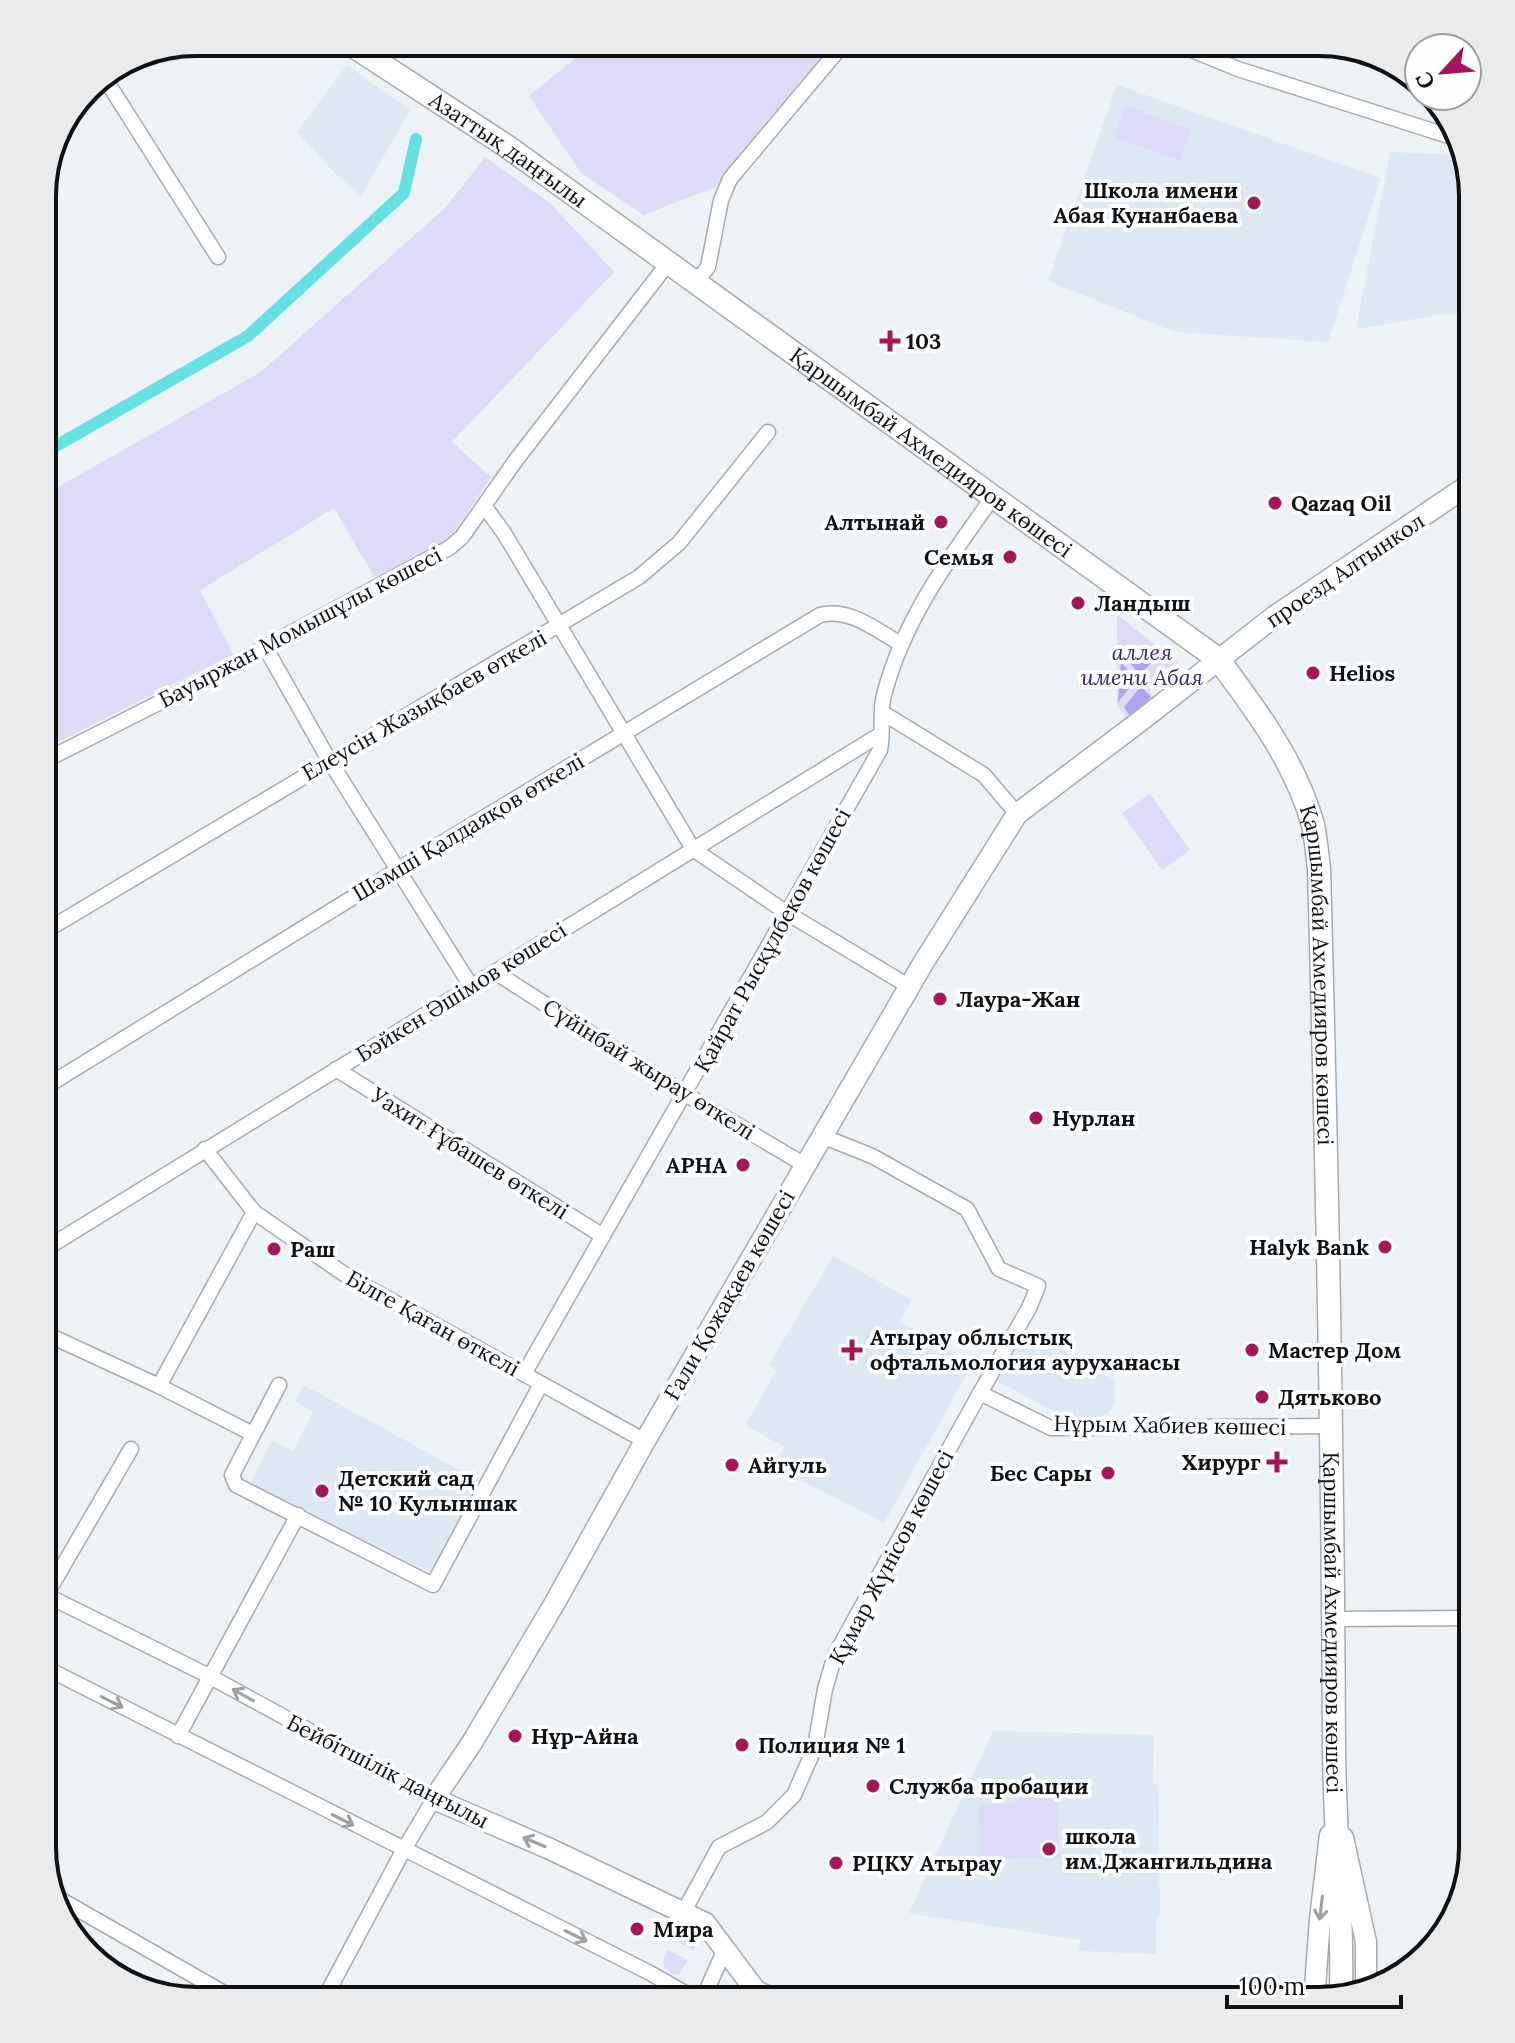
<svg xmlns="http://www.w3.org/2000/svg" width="1515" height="2043" font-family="Lora,serif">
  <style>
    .built { fill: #dde8f2 }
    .green { fill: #dedbf8 }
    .forest { fill: #aea3ef }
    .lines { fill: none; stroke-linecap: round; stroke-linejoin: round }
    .canal { stroke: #67e0e4; stroke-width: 12 }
    .street-casing { stroke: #a6aaaf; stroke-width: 17 }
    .secondary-casing { stroke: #a6aaaf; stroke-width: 23 }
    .primary-casing { stroke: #a6aaaf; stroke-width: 25 }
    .street { stroke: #fff; stroke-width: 14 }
    .secondary { stroke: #fff; stroke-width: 20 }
    .primary { stroke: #fff; stroke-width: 22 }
    .oneway { stroke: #9fa0a0 }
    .poi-dot { fill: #a41559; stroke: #fdfeff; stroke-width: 3 }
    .labels { text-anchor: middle; stroke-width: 8; stroke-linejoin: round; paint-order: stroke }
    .street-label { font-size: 22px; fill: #0f1112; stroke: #fdfeff }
    .poi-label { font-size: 22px; font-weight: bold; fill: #0f1112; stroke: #fdfeff; text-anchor: start }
    .park-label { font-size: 22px; font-style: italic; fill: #3b2379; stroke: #fdfeff }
    .rim { fill: none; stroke: #0f1112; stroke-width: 4 }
  </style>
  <rect width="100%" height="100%" fill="#ecf2f6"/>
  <!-- built -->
  <g class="built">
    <path d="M347 65 410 110 361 196 337 175 297 132Z"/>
    <path d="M1117 85 1381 178 1328 342 1175 332 1048 281Z"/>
    <path d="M1390 152 1460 155 1473 196V309L1356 329Z"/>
    <path d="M833 1256 912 1300 900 1322 973 1363 884 1523 773 1466 784 1447 745 1425 777 1370 769 1365Z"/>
    <path d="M1025 1328 1115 1380V1402L1108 1414 1076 1423 997 1381Z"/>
    <path d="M304 1385 481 1482 436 1575 250 1485 272 1441 293 1451 313 1412 295 1402Z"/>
    <path d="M993 1731 1154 1735 1153 1784 1158 1785 1160 1915 1156 1922V1954L1079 1951 1080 1940 909 1913Z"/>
  </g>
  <!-- green -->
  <g class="green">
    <path d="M595 42H838L716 187 643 215 581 173 529 96Z"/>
    <path d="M1126 105 1191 130 1179 161 1114 137Z"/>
    <path d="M485 157 550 203 614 272 452 442 491 477 449 540 375 578 334 508 200 590 233 654 42 750V496L261 372 446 207Z"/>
    <path d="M1117 615 1178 662 1149 692 1153 696 1129 719 1117 705Z"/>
    <path d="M1150 794 1190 850 1162 870 1122 813Z"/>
    <path d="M1057 1788 1059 1858 980 1859 979 1805 1015 1804V1789Z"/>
    <path d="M685 1926 695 1928 699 1934 694 1950 674 1940 679 1929Z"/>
    <path d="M668 1950 688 1960 679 1974H672L664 1967 663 1961Z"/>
  </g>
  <!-- forest -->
  <g class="forest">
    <path d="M1154 645 1162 651 1140 675 1128 661Z"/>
    <path d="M1121 662 1136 680 1118 702Z"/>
    <path d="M1141 686 1151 697 1130 716 1124 707Z"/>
  </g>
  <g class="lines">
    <!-- canal -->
    <path class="canal" d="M42 454 248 336 404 193 416 139"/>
    <!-- street casing -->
    <g class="street-casing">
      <g id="street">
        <path d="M1172 42 1238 69 1455 138"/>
        <path d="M104 77 218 257"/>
        <path d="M696 282 708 267 721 200 730 179 845 42"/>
        <path d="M485 507 504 533 693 849 787 913 910 987"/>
        <path d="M265 647 329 760 471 986"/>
        <path d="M883 713 984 775 1017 814"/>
        <path d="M42 762 202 681 449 548 462 537 516 460 669 262"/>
        <path d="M42 933 639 577 679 543 768 432"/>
        <path d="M495 972 685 1094 805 1165"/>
        <path d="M336 1069 603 1236"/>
        <path d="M42 1089 399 869 820 615C849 607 876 630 901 644"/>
        <path d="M822 1136 872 1156 967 1209 999 1269 1038 1286 1029 1308 980 1393 1051 1428 1331 1426"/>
        <path d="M205 1149 254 1212 347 1276 645 1441"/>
        <path d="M42 1251 881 734"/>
        <path d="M42 1332 159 1386 253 1434"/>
        <path d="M524 1374 880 750C884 732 879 713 884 695 903 621 949 558 993 497"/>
        <path d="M279 1385 232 1475 236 1485 433 1585 541 1384"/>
        <path d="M159 1386 254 1212"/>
        <path d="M42 1593 209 1676 434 1799 403 1851 323 2001"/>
        <path d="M42 1602 131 1449"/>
        <path d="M1334 1619 1473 1618"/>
        <path d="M42 1666 650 1973 699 2001"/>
        <path d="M178 1736 298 1515"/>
        <path d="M58 1898 238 2001"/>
        <path d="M683 1913 719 1847 767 1822 794 1795 815 1747 825 1689 835 1655 980 1393"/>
        <path d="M702 2001 725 1949"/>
        <path d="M709 2001 756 1991"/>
      </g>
    </g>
    <!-- secondary casing -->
    <g class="secondary-casing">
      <g id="secondary">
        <path d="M1343 1838 1366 1942V1987"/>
        <path d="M777 2001 756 1991 705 1923 550 1849 434 1799 473 1741 553 1606 645 1441 922 965 1017 814 1139 722 1275 616 1473 482"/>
        <path d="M1314 2001 1320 1919 1330 1835"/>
      </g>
    </g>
    <!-- primary casing -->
    <g class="primary-casing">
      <g id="primary">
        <path id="s1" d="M347 42 505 145 1218 659C1256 710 1296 763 1313 825 1316 839 1317 854 1319 868 1327 1163 1333 1458 1334 1752 1335 1833 1343 1914 1341 1994"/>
      </g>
    </g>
    <!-- street -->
    <use href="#street" class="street"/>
    <!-- secondary -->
    <use href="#secondary" class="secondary"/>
    <!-- primary -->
    <use href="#primary" class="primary"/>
  </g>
  <!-- one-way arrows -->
  <defs><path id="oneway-shaft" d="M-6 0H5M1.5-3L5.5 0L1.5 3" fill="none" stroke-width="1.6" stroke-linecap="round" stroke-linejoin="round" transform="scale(2)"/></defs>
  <g class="oneway">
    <use href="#oneway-shaft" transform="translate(243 1695) rotate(-151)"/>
    <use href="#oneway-shaft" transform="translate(112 1702) rotate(27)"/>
    <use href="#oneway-shaft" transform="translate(343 1820) rotate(27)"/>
    <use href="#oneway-shaft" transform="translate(534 1842) rotate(-157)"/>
    <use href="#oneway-shaft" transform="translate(1321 1908) rotate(97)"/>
    <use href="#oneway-shaft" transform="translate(576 1936) rotate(26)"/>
  </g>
  <!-- markers -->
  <g class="poi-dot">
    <circle cx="1254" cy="203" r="8"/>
    <path d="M886 329h8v8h8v8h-8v8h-8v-8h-8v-8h8z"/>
    <circle cx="1275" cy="503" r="8"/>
    <circle cx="941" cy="522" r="8"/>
    <circle cx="1010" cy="557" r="8"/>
    <circle cx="1078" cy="603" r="8"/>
    <circle cx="1313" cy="673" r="8"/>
    <circle cx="940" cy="999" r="8"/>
    <circle cx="1036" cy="1118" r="8"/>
    <circle cx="743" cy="1165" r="8"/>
    <circle cx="1385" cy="1247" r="8"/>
    <circle cx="274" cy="1249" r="8"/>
    <path d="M848 1338h8v8h8v8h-8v8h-8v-8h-8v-8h8z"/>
    <circle cx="1252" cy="1350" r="8"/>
    <circle cx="1262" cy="1397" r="8"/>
    <path d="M1273 1450h8v8h8v8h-8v8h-8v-8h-8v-8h8z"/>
    <circle cx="732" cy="1465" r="8"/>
    <circle cx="1108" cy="1473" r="8"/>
    <circle cx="322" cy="1491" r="8"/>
    <circle cx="515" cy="1736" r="8"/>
    <circle cx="742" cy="1745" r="8"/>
    <circle cx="873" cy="1786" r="8"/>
    <circle cx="1049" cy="1849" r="8"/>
    <circle cx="836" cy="1863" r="8"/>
    <circle cx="637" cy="1929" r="8"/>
  </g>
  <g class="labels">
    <!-- street labels -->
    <g class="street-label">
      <text dy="8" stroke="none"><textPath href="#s1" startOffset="194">Азаттық даңғылы</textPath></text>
      <text dy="8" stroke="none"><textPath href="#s1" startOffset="714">Қаршымбай Ахмедияров көшесі</textPath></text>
      <text transform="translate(1345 570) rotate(-34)" y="8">проезд Алтынкол</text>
      <text transform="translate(300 627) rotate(-28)" y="8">Бауыржан Момышұлы көшесі</text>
      <text transform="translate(424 705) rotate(-30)" y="8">Елеусін Жазықбаев өткелі</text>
      <text transform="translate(468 827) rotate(-31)" y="8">Шәмші Қалдаяқов өткелі</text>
      <text transform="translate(772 940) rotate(-61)" y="8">Қайрат Рысқұлбеков көшесі</text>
      <text dy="8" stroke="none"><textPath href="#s1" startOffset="1410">Қаршымбай Ахмедияров көшесі</textPath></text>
      <text transform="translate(461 992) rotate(-32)" y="8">Бәйкен Әшімов көшесі</text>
      <text transform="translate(649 1069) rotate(32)" y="8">Сүйінбай жырау өткелі</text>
      <text transform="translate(470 1153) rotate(32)" y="8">Уахит Ғұбашев өткелі</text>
      <text transform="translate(729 1295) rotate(-60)" y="8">Ғали Қожақаев көшесі</text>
      <text transform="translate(433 1323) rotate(29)" y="8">Білге Қаған өткелі</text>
      <text transform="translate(1170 1425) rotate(1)" y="8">Нұрым Хабиев көшесі</text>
      <text transform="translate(891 1557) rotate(-62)" y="8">Құмар Жүнісов көшесі</text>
      <text dy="8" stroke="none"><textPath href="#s1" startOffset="2058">Қаршымбай Ахмедияров көшесі</textPath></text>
      <text transform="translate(388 1771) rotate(27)" y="8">Бейбітшілік даңғылы</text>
    </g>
    <!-- poi labels -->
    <g class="poi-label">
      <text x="1238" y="198" text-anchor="end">Школа имени<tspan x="1238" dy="25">Абая Кунанбаева</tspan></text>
      <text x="906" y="349">103</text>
      <text x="1291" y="511">Qazaq Oil</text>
      <text x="925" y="530" text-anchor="end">Алтынай</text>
      <text x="994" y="565" text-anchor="end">Семья</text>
      <text x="1094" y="611">Ландыш</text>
      <text x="1329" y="681">Helios</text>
      <text x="956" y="1007">Лаура-Жан</text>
      <text x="1052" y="1126">Нурлан</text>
      <text x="727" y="1173" text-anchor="end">АРНА</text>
      <text x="1369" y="1255" text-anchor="end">Halyk Bank</text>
      <text x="290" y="1257">Раш</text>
      <text x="870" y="1345">Атырау облыстық<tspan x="870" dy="25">офтальмология ауруханасы</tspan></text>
      <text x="1268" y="1358">Мастер Дом</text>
      <text x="1278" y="1405">Дятьково</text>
      <text x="1261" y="1470" text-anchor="end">Хирург</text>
      <text x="748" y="1473">Айгуль</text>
      <text x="1092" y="1481" text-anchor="end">Бес Сары</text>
      <text x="338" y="1486">Детский сад<tspan x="338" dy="25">№ 10 Кулыншак</tspan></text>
      <text x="531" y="1744">Нұр-Айна</text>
      <text x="758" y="1753">Полиция № 1</text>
      <text x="889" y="1794">Служба пробации</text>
      <text x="1065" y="1844">школа<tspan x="1065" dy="25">им.Джангильдина</tspan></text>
      <text x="852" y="1871">РЦКУ Атырау</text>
      <text x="653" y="1937">Мира</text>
    </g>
    <!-- park labels -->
    <g class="park-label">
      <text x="1142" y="660">аллея<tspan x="1142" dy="25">имени Абая</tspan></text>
    </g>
  </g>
  <!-- crop -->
  <path d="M0 0H1515V2043H0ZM196 56H1319A140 140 0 0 1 1459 196V1847A140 140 0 0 1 1319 1987H196A140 140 0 0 1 56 1847V196A140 140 0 0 1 196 56Z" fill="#eaebec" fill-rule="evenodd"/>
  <path class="rim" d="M196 56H1319A140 140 0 0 1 1459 196V1847A140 140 0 0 1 1319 1987H196A140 140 0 0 1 56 1847V196A140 140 0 0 1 196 56Z"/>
  <!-- north arrow -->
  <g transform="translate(1443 72) rotate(244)"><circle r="38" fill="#fdfeff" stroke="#9e9fa0" stroke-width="2"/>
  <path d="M0-6L14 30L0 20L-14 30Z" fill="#a41559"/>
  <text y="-12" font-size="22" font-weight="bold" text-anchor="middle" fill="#0f1112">С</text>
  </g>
  <!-- scale -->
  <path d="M1227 1995v12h174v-12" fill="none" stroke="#0f1112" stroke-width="4"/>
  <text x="1239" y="1995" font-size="24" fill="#0f1112" stroke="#fdfeff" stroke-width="6" paint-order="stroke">100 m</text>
</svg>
